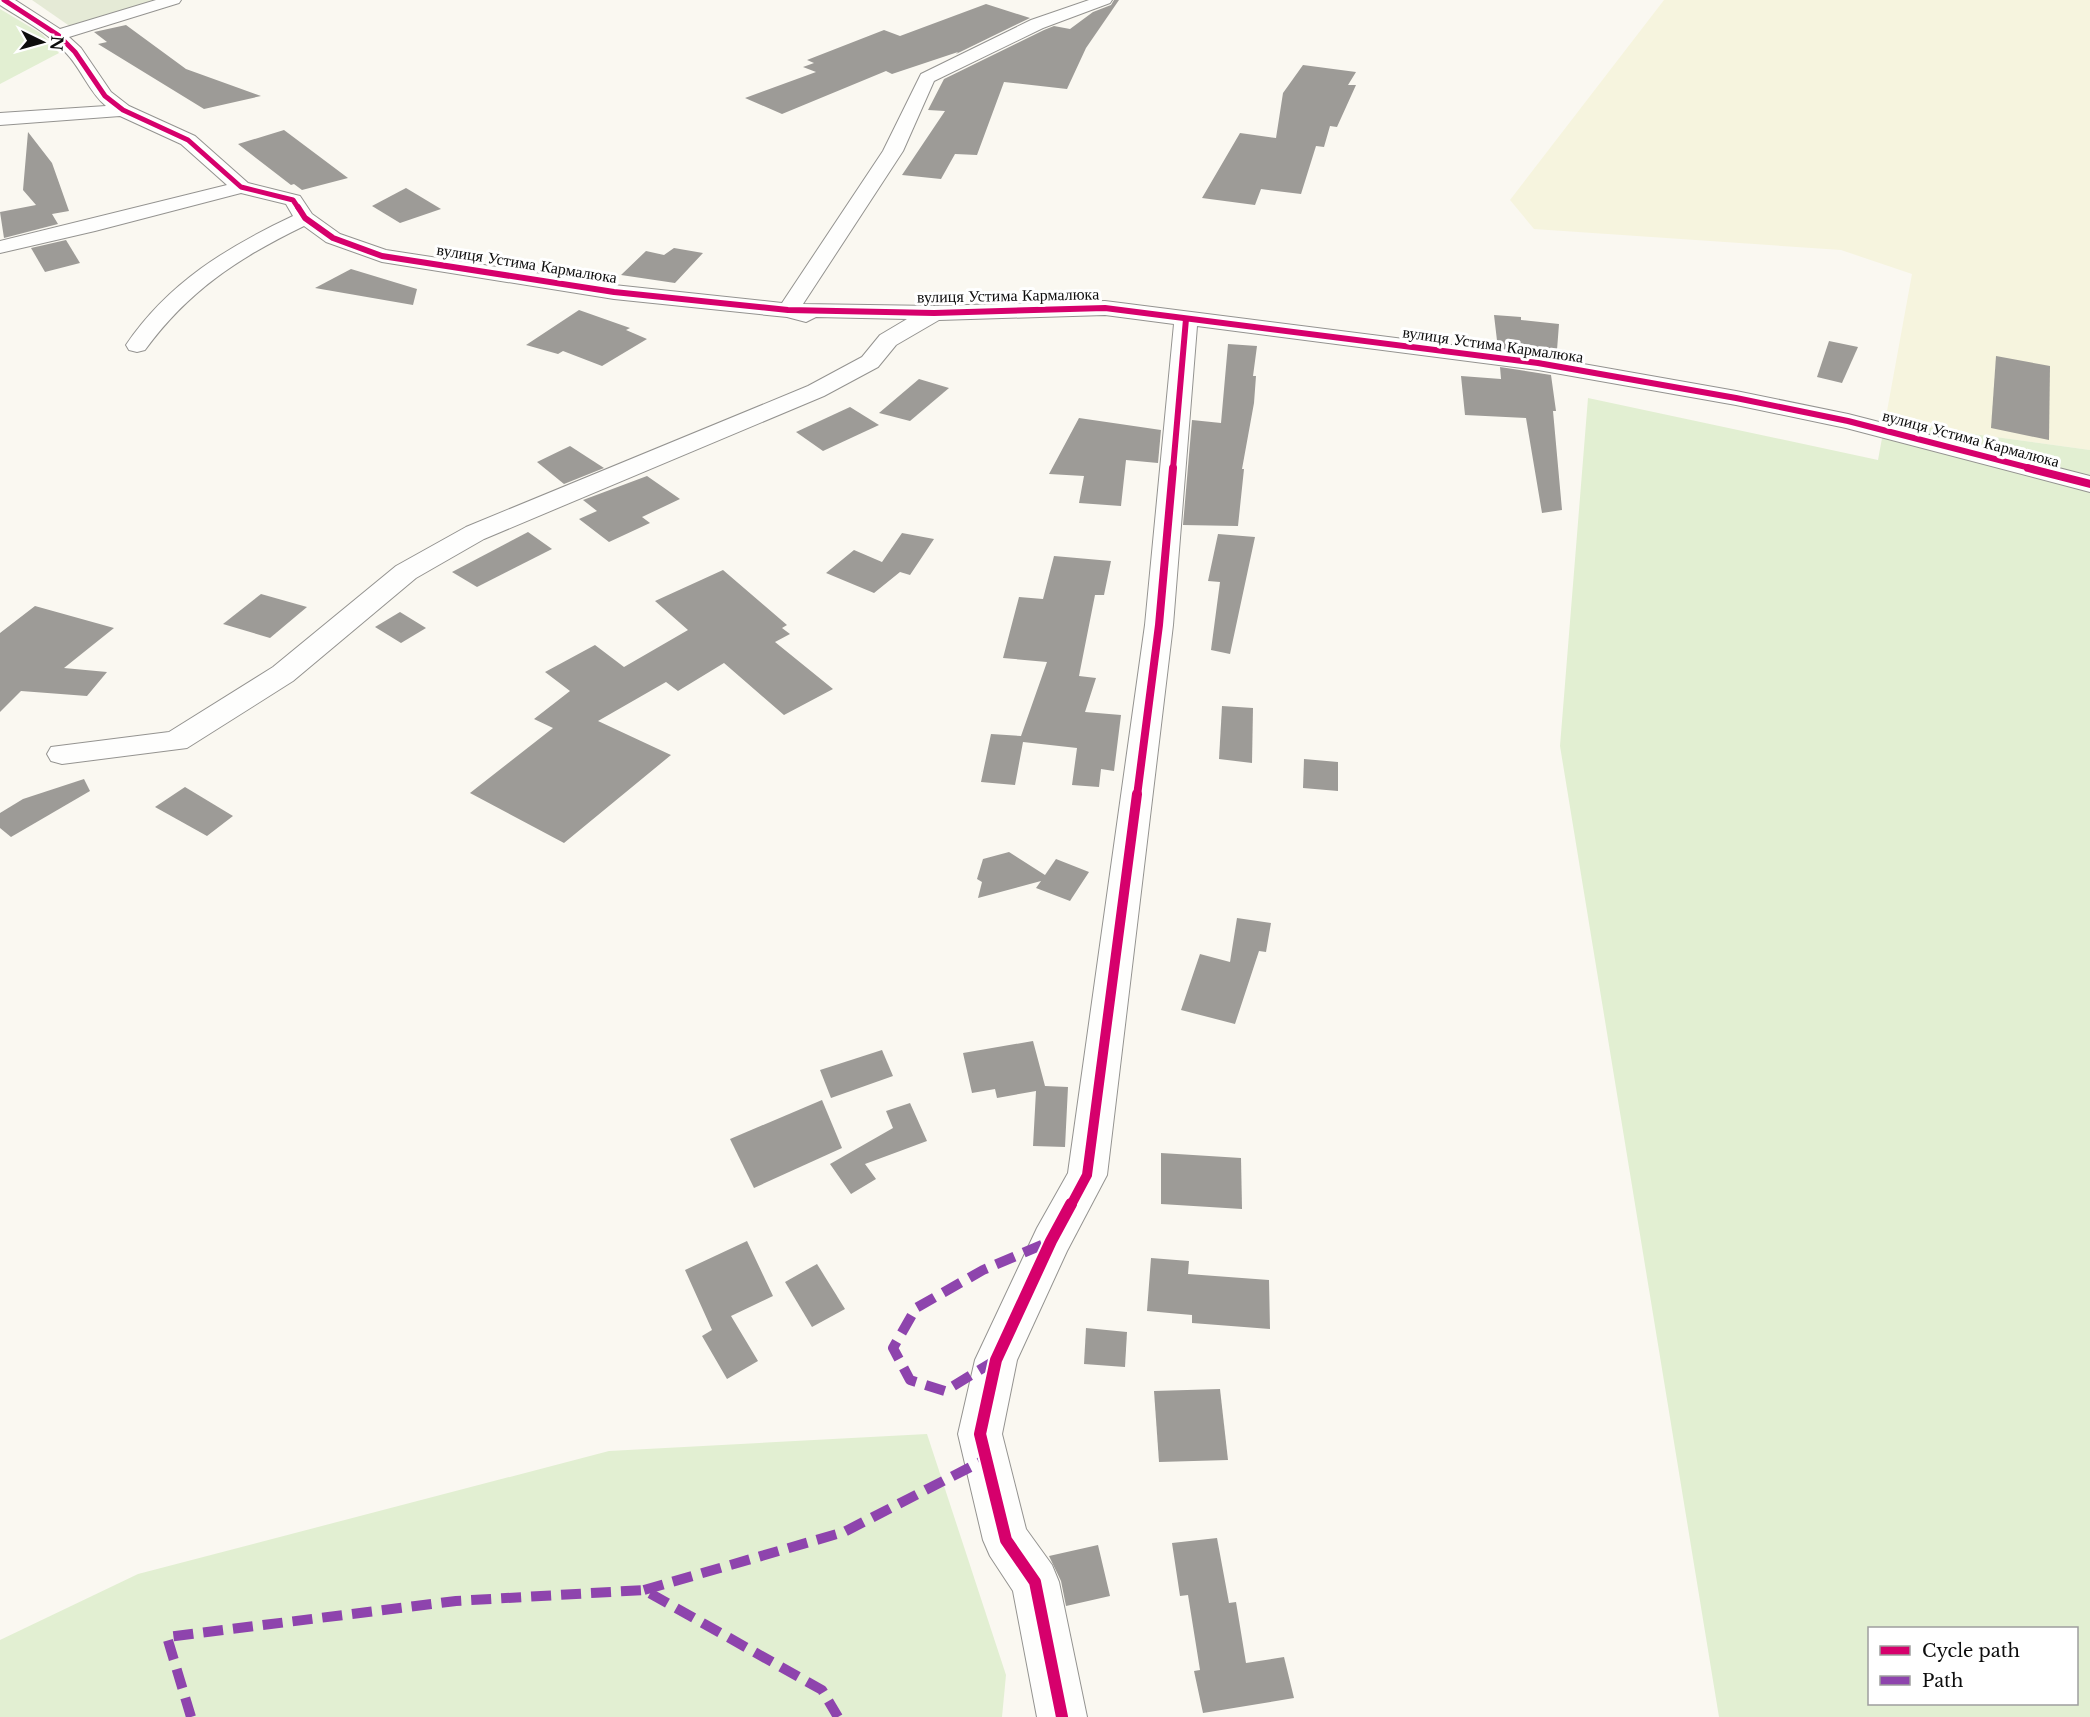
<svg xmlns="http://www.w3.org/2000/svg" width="2090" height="1717" font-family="'Libre Baskerville',serif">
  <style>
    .farmland { fill: #f6f4de }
    .green { fill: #e2efd2; fill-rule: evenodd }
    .cemetery { fill: #e5ead6 }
    .building { fill: #9d9b97 }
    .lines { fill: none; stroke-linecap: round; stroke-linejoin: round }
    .minor-casing { stroke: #949390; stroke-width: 2 }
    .minor { fill: #fefefd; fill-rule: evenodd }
    .quiet { stroke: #8e44ad; stroke-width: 10; stroke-dasharray: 20 10; stroke-linecap: butt }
    .cycleway-far4-casing { stroke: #fff; stroke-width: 8 }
    .cycleway-far3-casing { stroke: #fff; stroke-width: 8 }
    .cycleway-far2-casing { stroke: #fff; stroke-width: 10 }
    .cycleway-far1-casing { stroke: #fff; stroke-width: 14 }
    .cycleway-casing { stroke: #fff; stroke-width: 16 }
    .cycleway-far4 { stroke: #d6006c; stroke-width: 5 }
    .cycleway-far3 { stroke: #d6006c; stroke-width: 6 }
    .cycleway-far2 { stroke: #d6006c; stroke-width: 8 }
    .cycleway-far1 { stroke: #d6006c; stroke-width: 10 }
    .cycleway { stroke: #d6006c; stroke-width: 12 }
    .labels { text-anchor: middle; stroke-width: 6; stroke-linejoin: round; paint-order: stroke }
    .far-street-label { font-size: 16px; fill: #0d0d0d; stroke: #fff }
  </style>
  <rect width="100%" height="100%" fill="#faf8f1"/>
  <!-- farmland -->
  <path class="farmland" d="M1664 0H2090V450L1885 422 1912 274 1841 250 1534 229 1510 200Z"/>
  <!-- green -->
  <g class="green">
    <path d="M0 9 42 34 59 53 0 84Z"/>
    <path d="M1588 398 1878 460 1885 422 2090 450V1717H1719L1560 746ZM1870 1628H2076V1704H1870Z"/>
    <path d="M927 1434 1006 1675 1002 1717H0V1640L138 1574 609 1451Z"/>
  </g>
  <!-- cemetery -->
  <path class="cemetery" d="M32 0H161L71 27Z"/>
  <!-- building -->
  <g class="building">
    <path d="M1114 0H1119L1086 48 1067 89 1004 82 977 155 955 154 941 179 902 175 945 111 928 110 944 79 1044 30 1054 26 1070 29 1093 12 1111 5Z"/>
    <path d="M986 4 1030 18 956 54 958 52 892 74 886 71 782 114 745 98 816 72 803 67 814 63 807 60 884 30 900 36Z"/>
    <path d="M126 25 186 69 261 96 204 109 98 44 107 42 94 32Z"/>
    <path d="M1303 65 1356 72 1348 85H1356L1337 127 1330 126 1324 147 1316 146 1301 194 1261 189 1255 205 1202 198 1240 133 1276 138 1283 93Z"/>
    <path d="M284 130 348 178 302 190 294 184 291 185 238 144Z"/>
    <path d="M28 132 52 163 69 211 52 214 58 224 4 238 0 212 36 205 23 190Z"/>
    <path d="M406 188 441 209 400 223 372 206Z"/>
    <path d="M66 240 80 263 45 272 31 248Z"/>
    <path d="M674 248 703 253 675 283 621 275 646 251 664 255Z"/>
    <path d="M351 269 417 289 413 305 315 288Z"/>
    <path d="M579 310 630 328 626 330 647 339 602 366 563 351 558 354 526 345Z"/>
    <path d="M1494 315 1521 317V320L1559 324 1557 350 1547 349 1548 355 1498 349Z"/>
    <path d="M1829 341 1858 347 1842 383 1817 377Z"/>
    <path d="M1228 344 1257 346 1253 376H1256L1254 403 1242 469H1244L1238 526 1183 525 1192 420 1221 423Z"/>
    <path d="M1996 356 2050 366 2049 440 1991 428Z"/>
    <path d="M1500 367 1551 375 1556 411H1553L1562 510 1542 513 1526 418 1465 415 1461 376 1501 379Z"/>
    <path d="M919 379 949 388 910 421 879 413Z"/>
    <path d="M850 407 879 425 823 451 796 432Z"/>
    <path d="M1079 418 1161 430 1158 463 1126 460 1121 506 1079 503 1084 476 1049 474Z"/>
    <path d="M570 446 604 468 564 484 537 462Z"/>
    <path d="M647 476 680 499 642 517 650 523 609 542 579 519 597 511 583 500Z"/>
    <path d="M528 532 552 549 477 587 452 572Z"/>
    <path d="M902 533 934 539 910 575 900 572 874 593 826 573 854 550 882 562Z"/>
    <path d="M1218 534 1255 537 1230 654 1211 650 1220 582 1208 581Z"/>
    <path d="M1054 556 1111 561 1104 595H1095L1079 676 1096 678 1085 712 1121 715 1114 771 1101 769 1099 787 1072 785 1077 748 1023 742 1015 785 981 782 991 734 1021 736 1047 662 1003 658 1019 597 1043 599Z"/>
    <path d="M723 570 787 625 782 628 790 634 775 642 833 689 784 715 724 663 678 691 666 682 598 721 671 755 564 843 470 793 553 728 534 719 570 691 545 672 595 645 624 667 688 630 655 601Z"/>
    <path d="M261 594 307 607 270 638 223 624Z"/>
    <path d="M35 606 114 628 64 668 107 672 87 696 21 691 0 712V633Z"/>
    <path d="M400 612 426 628 401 643 375 627Z"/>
    <path d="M1222 706 1253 708 1252 763 1219 759Z"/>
    <path d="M1304 759 1338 762V791L1303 788Z"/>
    <path d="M84 779 90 791 11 837 0 828V813L23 799Z"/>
    <path d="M185 787 233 816 207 836 155 807Z"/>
    <path d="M1009 852 1045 875 1056 859 1089 872 1070 901 1036 888 1041 881 978 898 982 882 977 879 983 859Z"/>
    <path d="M1237 918 1271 923 1266 952 1259 951 1235 1024 1181 1010 1200 954 1230 962Z"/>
    <path d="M1033 1041 1045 1086 1068 1087 1065 1147 1033 1146 1036 1091 997 1098 995 1089 972 1093 963 1053Z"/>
    <path d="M882 1050 893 1076 831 1098 820 1070Z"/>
    <path d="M822 1100 842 1148 754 1188 730 1139Z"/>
    <path d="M910 1103 927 1141 865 1164 876 1179 851 1194 830 1164 893 1128 886 1111Z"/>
    <path d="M1161 1153 1241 1158 1242 1209 1161 1204Z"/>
    <path d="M747 1241 773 1296 731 1316 758 1361 727 1379 702 1336 712 1330 685 1270Z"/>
    <path d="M1151 1258 1189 1261 1188 1274 1269 1280 1270 1329 1192 1323V1315L1147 1311Z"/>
    <path d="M817 1264 845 1309 812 1327 785 1282Z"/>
    <path d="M1086 1328 1127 1332 1125 1367 1084 1364Z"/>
    <path d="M1220 1389 1228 1460 1159 1462 1154 1391Z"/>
    <path d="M1217 1538 1229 1603 1236 1602 1246 1663 1284 1657 1294 1698 1203 1713 1194 1671 1200 1670 1188 1595 1180 1596 1172 1543Z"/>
    <path d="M1098 1545 1110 1596 1066 1606 1061 1581 1049 1556Z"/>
  </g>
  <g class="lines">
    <!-- minor casing -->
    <g class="minor-casing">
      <path id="minor" d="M0 0H15L60 29 156 0H181L179 3 69 37 81 48 111 92 129 106 195 136 248 183 300 196 312 214 340 234 386 250 614 285 782 303 883 151 921 74 1031 20 1089 0H1112L1110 3 1043 28 934 81 903 151 803 304 934 306 1105 301 1538 356 1736 391 1848 414 2090 476V492L1846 428 1736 405 1538 370 1197 326 1173 625 1107 1175 1067 1251 1017 1360 1002 1434 1026 1529 1052 1565 1059 1582 1087 1717H1037L1013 1591 990 1556 983 1540 958 1434 975 1360 1037 1228 1068 1173 1145 625 1174 324 1105 315 939 320 896 345 878 367 824 396 484 539 416 578 293 681 187 748 62 764 51 761 47 754 51 747 169 732 273 667 396 566 466 527 808 386 862 357 880 335 907 319 816 317 806 322 787 317 614 299 382 262 326 242 304 226C238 258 188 291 145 350L137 352 129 350 126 345C168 283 227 247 293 216L286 204 241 193 95 231 0 253V241L227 185 181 144 120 116 0 125V113L106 106C89 92 82 70 67 54 49 33 23 20 0 5Z"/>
    </g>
    <!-- minor -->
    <use href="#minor" class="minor"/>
    <!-- quiet -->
    <g class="quiet">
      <path d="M996 1360 945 1391 910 1380 893 1348 916 1308 983 1270 1051 1241"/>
      <path d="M644 1590 844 1532 986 1459"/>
      <path d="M191 1717 167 1637 456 1601 644 1590 822 1690 838 1717"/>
    </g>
    <!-- cycleway-far4 casing -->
    <g class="cycleway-far4-casing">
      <path id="cycleway-far4" d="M4 0 58 35 75 52 105 96 123 110 188 140 241 187 293 200 299 209"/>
    </g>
    <!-- cycleway-far3 casing -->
    <g class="cycleway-far3-casing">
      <g id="cycleway-far3">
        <path d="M298 207 305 218 333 238 382 256 614 292 788 310 934 313 1105 308 1538 363 1736 398 1848 421 2034 469"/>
        <path d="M1173 469 1186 319"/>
      </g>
    </g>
    <!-- cycleway-far2 casing -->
    <g class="cycleway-far2-casing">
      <g id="cycleway-far2">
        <path d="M2028 468 2090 484"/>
        <path d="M1137 796 1159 625 1173 468"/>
      </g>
    </g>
    <!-- cycleway-far1 casing -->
    <g class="cycleway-far1-casing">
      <path id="cycleway-far1" d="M1071 1205 1087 1175 1137 794"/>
    </g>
    <!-- cycleway casing -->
    <g class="cycleway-casing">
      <path id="cycleway" d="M1062 1717 1035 1582 1006 1540 980 1434 996 1360 1051 1241 1071 1204"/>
    </g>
    <!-- cycleway-far4 -->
    <use href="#cycleway-far4" class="cycleway-far4"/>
    <!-- cycleway-far3 -->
    <use href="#cycleway-far3" class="cycleway-far3"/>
    <!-- cycleway-far2 -->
    <use href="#cycleway-far2" class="cycleway-far2"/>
    <!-- cycleway-far1 -->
    <use href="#cycleway-far1" class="cycleway-far1"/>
    <!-- cycleway -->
    <use href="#cycleway" class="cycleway"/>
  </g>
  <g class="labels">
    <!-- far-street labels -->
    <g class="far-street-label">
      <text transform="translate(527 263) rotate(9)" y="6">вулиця Устима Кармалюка</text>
      <text transform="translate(1008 295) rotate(-1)" y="6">вулиця Устима Кармалюка</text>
      <text transform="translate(1493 344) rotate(8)" y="6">вулиця Устима Кармалюка</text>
      <text transform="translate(1971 438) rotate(15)" y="6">вулиця Устима Кармалюка</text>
    </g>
  </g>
  <!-- legend -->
  <rect x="1868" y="1627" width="210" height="78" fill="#ffffff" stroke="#9e9e9e" stroke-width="1.5"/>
  <rect x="1880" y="1646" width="30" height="9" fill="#d6006c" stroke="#9e9e9e" stroke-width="1.5"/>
  <text x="1922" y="1657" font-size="18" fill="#0d0d0d">Cycle path</text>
  <rect x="1880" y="1676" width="30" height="9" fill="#8e44ad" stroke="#9e9e9e" stroke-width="1.5"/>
  <text x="1922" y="1687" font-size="18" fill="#0d0d0d">Path</text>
  <!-- north arrow -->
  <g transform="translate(42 42) rotate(95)" stroke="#ffffff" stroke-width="4.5" paint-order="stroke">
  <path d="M0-4.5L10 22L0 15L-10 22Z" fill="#0d0d0d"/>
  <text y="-9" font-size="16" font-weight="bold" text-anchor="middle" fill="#0d0d0d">N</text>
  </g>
</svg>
